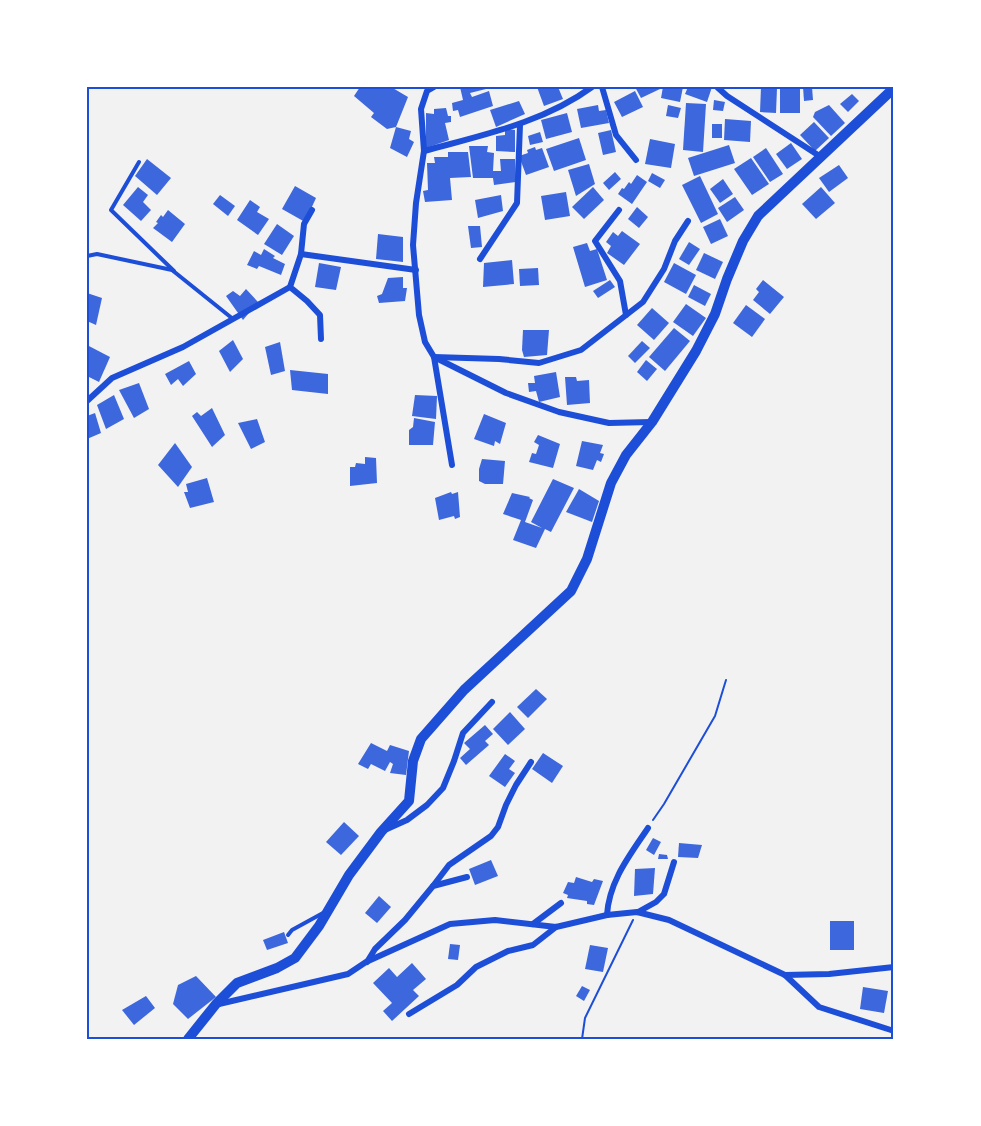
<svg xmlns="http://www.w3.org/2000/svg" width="981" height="1126" font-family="Helvetica,sans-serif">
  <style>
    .building { fill: #3d67dc }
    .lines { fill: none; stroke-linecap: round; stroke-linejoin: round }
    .path { stroke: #1d4ed8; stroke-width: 2 }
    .service { stroke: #1d4ed8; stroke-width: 4 }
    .minor { stroke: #1d4ed8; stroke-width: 6 }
    .secondary { stroke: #1d4ed8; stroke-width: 10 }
    .neatline { fill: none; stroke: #1d4ed8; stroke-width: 2 }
  </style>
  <rect width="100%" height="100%" fill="#f2f2f2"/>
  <!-- building -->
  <g class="building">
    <path d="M360 87H391L408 97 396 127 387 129 371 117 374 113 354 96Z"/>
    <path d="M460 87H485L486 89 470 93 472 97 489 91 493 106 460 117 458 110 453 111 452 103 463 100Z"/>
    <path d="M537 87H558L563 99 544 106Z"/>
    <path d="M635 87H659L660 89 641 98Z"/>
    <path d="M663 87H683L680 102 661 98Z"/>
    <path d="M688 87H712L707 102 685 94Z"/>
    <path d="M761 87 777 88 776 113 760 112Z"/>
    <rect x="780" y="87" width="20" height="26"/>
    <path d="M803 87H812L813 100 804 101Z"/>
    <path d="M635 91 643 107 622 117 614 102Z"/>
    <path d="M852 94 859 101 848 112 840 104Z"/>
    <path d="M714 100 725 102 723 111 713 110Z"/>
    <path d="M519 101 525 114 496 127 490 110Z"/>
    <path d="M686 103 706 104 703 152 683 150Z"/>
    <path d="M598 105 599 111 606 110 609 123 581 128 577 109Z"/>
    <path d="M668 105 681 108 678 118 666 116Z"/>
    <path d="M829 105 845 123 831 136 813 117 815 112Z"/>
    <path d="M446 108 448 116H451V122L445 123 449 140 426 148V113L434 114V109Z"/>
    <path d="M567 113 572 132 546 139 541 120Z"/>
    <path d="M725 119 751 121 750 142 724 140Z"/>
    <path d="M814 122 829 138 815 151 800 135Z"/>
    <rect x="712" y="124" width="10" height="14"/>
    <path d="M396 127 411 131 409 139 414 142 407 157 390 148Z"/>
    <path d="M505 129 515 130V152L496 151V136L505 135Z"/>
    <path d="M611 130 616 152 603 155 598 133Z"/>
    <path d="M540 132 543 142 530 145 528 136Z"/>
    <path d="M579 138 586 160 554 171 546 149Z"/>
    <path d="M650 139 675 144 671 168 645 164Z"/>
    <path d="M791 143 802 159 787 169 776 154Z"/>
    <path d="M729 145 735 163 694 176 688 158Z"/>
    <path d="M469 146H488L487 152 494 153 493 171H501L500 159H515L516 182 494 185 493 178H473Z"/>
    <path d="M535 147 536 150 542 148 549 167 526 175 519 156 528 153 527 150Z"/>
    <path d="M766 148 783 174 770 182 753 157Z"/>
    <path d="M448 152H468L471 177 450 178 452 200 425 202 423 191 428 190 427 163H435L434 157H448Z"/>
    <path d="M751 158 769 184 752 195 734 169Z"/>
    <path d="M147 159 171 178 157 195 135 176Z"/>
    <path d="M589 164 595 184 576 196 568 170Z"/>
    <path d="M839 165 848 178 829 192 819 178Z"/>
    <path d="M615 172 621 179 609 190 603 183Z"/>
    <path d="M652 173 665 180 660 188 648 181Z"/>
    <path d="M637 175 647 182 632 204 618 194 622 188 624 189 629 182 631 184Z"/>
    <path d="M700 176 718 214 701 223 682 185Z"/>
    <path d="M723 179 733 194 720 203 710 189Z"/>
    <path d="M295 186 316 198 305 222 282 209Z"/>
    <path d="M138 187 148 195 143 202 151 210 141 221 123 205Z"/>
    <path d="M593 187 604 200 584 219 572 207Z"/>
    <path d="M821 187 835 203 816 219 802 204Z"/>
    <path d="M566 192 570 216 545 220 541 196Z"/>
    <path d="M220 195 235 206 228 216 213 204Z"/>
    <path d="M501 195 503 211 478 218 475 200Z"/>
    <path d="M735 197 744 210 727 222 718 208Z"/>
    <path d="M250 200 260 207 257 212 269 219 258 235 237 220Z"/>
    <path d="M637 207 648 217 639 228 628 219Z"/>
    <path d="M168 210 185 224 172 242 153 228 158 223 156 222 161 215 163 217Z"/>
    <path d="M720 219 728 236 711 244 703 227Z"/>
    <path d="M277 224 294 236 282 255 264 244Z"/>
    <path d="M468 226H480L482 247 471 248Z"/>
    <path d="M622 231 640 244 624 265 607 253 611 246 606 242 613 232 618 236Z"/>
    <path d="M378 234 403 237V262L376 259Z"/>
    <path d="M689 242 700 249 689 265 679 259Z"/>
    <path d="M587 243 590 251 597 249 607 280 585 287 573 247Z"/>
    <path d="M264 249 275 256 273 258 285 264 281 275 259 266 257 269 247 265 254 251 261 255Z"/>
    <path d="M704 253 723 262 715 279 696 270Z"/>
    <path d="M512 260 514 284 483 287 484 263Z"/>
    <path d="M319 263 341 267 336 290 315 287Z"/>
    <path d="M674 263 696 275 686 294 664 282Z"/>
    <path d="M538 268 539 285 520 286 519 269Z"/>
    <path d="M403 277V288H407L405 301 379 303 377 296 382 294 388 278Z"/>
    <path d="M610 280 615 287 598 298 593 291Z"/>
    <path d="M763 280 784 297 770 314 753 300 759 292 756 289Z"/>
    <path d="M694 285 711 294 705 306 688 297Z"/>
    <path d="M246 289 258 302 243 320 226 296 233 291 240 296Z"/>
    <path d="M87 293 102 298 96 325 87 321Z"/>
    <path d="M686 304 706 318 693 336 673 322Z"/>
    <path d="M746 305 765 319 752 337 733 323Z"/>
    <path d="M652 308 669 323 654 340 637 325Z"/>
    <path d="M674 328 690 341 665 371 649 357Z"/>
    <path d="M523 330H549L547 355 524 357 522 350Z"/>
    <path d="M233 340 243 359 230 372 219 351Z"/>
    <path d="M642 341 650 348 635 363 628 356Z"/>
    <path d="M280 342 285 371 271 375 265 347Z"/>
    <path d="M87 345 110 357 99 382 87 376Z"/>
    <path d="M646 360 657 369 647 381 637 372Z"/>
    <path d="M189 361 196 374 183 386 178 379 171 385 165 374Z"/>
    <path d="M290 370 328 374V394L292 390Z"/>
    <path d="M556 372 560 397 539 402 536 391 529 392 528 383H535L534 376Z"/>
    <path d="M565 377H576L577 381 589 380 590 403 567 405Z"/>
    <path d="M139 383 149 409 134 418 119 390Z"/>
    <path d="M114 395 124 419 106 429 97 405Z"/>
    <path d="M415 395 437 396 436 419 412 416Z"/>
    <path d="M212 408 225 435 212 447 192 416 197 412 201 416Z"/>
    <path d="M95 413 101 433 87 439V416Z"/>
    <path d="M484 414 506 423 500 444 495 441 494 446 474 439Z"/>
    <path d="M414 418 435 422 433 445H409V430L413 427Z"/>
    <path d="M257 419 265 442 251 449 238 423Z"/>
    <path d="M538 435 560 444 553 468 529 462 532 453 536 454 539 445 534 442Z"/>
    <path d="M582 441 603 445 600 453 604 454 601 462 597 460 593 470 576 466Z"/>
    <path d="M175 443 192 467 178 487 158 465Z"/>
    <path d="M365 457 376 458 377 483 350 486V467H355L356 463 365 464Z"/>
    <path d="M482 459 505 461 503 484H485L479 481V469Z"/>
    <path d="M207 478 214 502 190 508 184 492H188L186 484Z"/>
    <path d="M553 479 574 488 551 532 545 529 536 548 513 540 521 520 503 514 512 493 530 497 529 498 533 500 525 522 542 528 531 522Z"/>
    <path d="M579 489 599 501 592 522 566 512Z"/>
    <path d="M451 492 452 494 458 492 460 517 455 519 454 516 439 520 435 498Z"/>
    <path d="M536 689 547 699 528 718 517 707Z"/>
    <path d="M510 712 525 729 508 745 493 729Z"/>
    <path d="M485 725 493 734 485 741 489 745 466 765 460 758 470 749 464 743Z"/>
    <path d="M371 743 387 751 390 745 409 751 406 775 390 773 393 764 390 762 385 771 371 764 368 769 358 764Z"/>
    <path d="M543 753 563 766 552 783 532 769Z"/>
    <path d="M505 754 515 761 509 769 515 773 505 787 489 776Z"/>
    <path d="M344 822 359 836 341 855 326 842Z"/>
    <path d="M653 838 661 842 654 855 646 850Z"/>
    <path d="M679 843 702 845 698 858 678 857Z"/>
    <path d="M659 854 667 855 668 859H658Z"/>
    <path d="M491 860 498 876 475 885 469 869Z"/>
    <path d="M655 868 653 894 634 896 635 869Z"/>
    <path d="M576 877 592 882 594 879 603 881 594 905 587 904V901L567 898 568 895 563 893 568 882 574 883Z"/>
    <path d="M379 896 391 907 377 923 365 913Z"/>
    <rect x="830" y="921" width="24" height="29"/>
    <path d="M284 932 288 943 267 950 263 940Z"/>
    <path d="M450 944 460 945 458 960 448 959Z"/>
    <path d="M590 945 608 948 603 972 585 969Z"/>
    <path d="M412 963 426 979 413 990 419 996 392 1021 383 1011 392 1003 373 983 389 968 397 977Z"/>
    <path d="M196 976 216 997 188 1019 173 1004 178 985Z"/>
    <path d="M582 986 590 990 584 1001 576 996Z"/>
    <path d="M863 987 888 991 884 1013 860 1009Z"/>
    <path d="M146 996 155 1008 134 1025 122 1010Z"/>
  </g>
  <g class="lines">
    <!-- path -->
    <g class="path">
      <path d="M653 820 664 804 715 716 726 680"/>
      <path d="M582 1039 585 1018 633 920"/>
    </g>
    <!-- service -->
    <g class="service">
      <path d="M139 162 111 210 174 271"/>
      <path d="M87 256 97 254 172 270 233 319"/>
      <path d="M288 935 292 930 323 913"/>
    </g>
    <!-- minor -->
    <g class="minor">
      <path d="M434 87 427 91 421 109 424 151 416 203 413 245 419 315 425 342 434 357 506 393 559 412 609 423 651 422"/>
      <path d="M602 87 616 135 636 160"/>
      <path d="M717 87 727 96 821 157"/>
      <path d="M424 151C482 135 543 123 592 87"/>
      <path d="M312 210 304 224 301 254 290 287 307 301 320 315 321 339"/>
      <path d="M619 210 595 241 620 281 626 315"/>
      <path d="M301 254 416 270"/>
      <path d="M480 259 517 203 520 125"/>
      <path d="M87 401 112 378 183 347 290 287"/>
      <path d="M452 465 434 357 499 359 539 363 581 350 643 302 664 269 675 241 688 221"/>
      <path d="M387 829 407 820 427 805 443 788 454 761 463 733 492 702"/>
      <path d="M433 886 449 865 491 836 498 827 506 805 516 785 531 762"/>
      <path d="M638 912 656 902 664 894 674 862"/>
      <path d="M607 915C609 881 630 855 648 828"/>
      <path d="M533 924 561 903"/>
      <path d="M367 962 375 949 405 920 433 886 467 877"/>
      <path d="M785 975 829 974 894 967"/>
      <path d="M219 1004 348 974 366 962 450 924 495 920 556 927 607 915 637 912 669 920 785 975 819 1007 894 1031"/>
      <path d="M409 1014 457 985 476 967 508 951 533 945 556 927"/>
    </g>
    <!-- secondary -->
    <path class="secondary" d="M188 1039 216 1004 237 983 277 968 295 958 319 926 349 875 381 832 409 801 413 761 421 739 464 690 571 591 587 559 611 483 626 455 652 422 696 351 715 314 727 279 743 241 758 216 894 88"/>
  </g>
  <!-- border -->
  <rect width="981" height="1126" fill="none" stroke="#ffffff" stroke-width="177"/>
  <rect x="88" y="88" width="804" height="950" class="neatline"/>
</svg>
